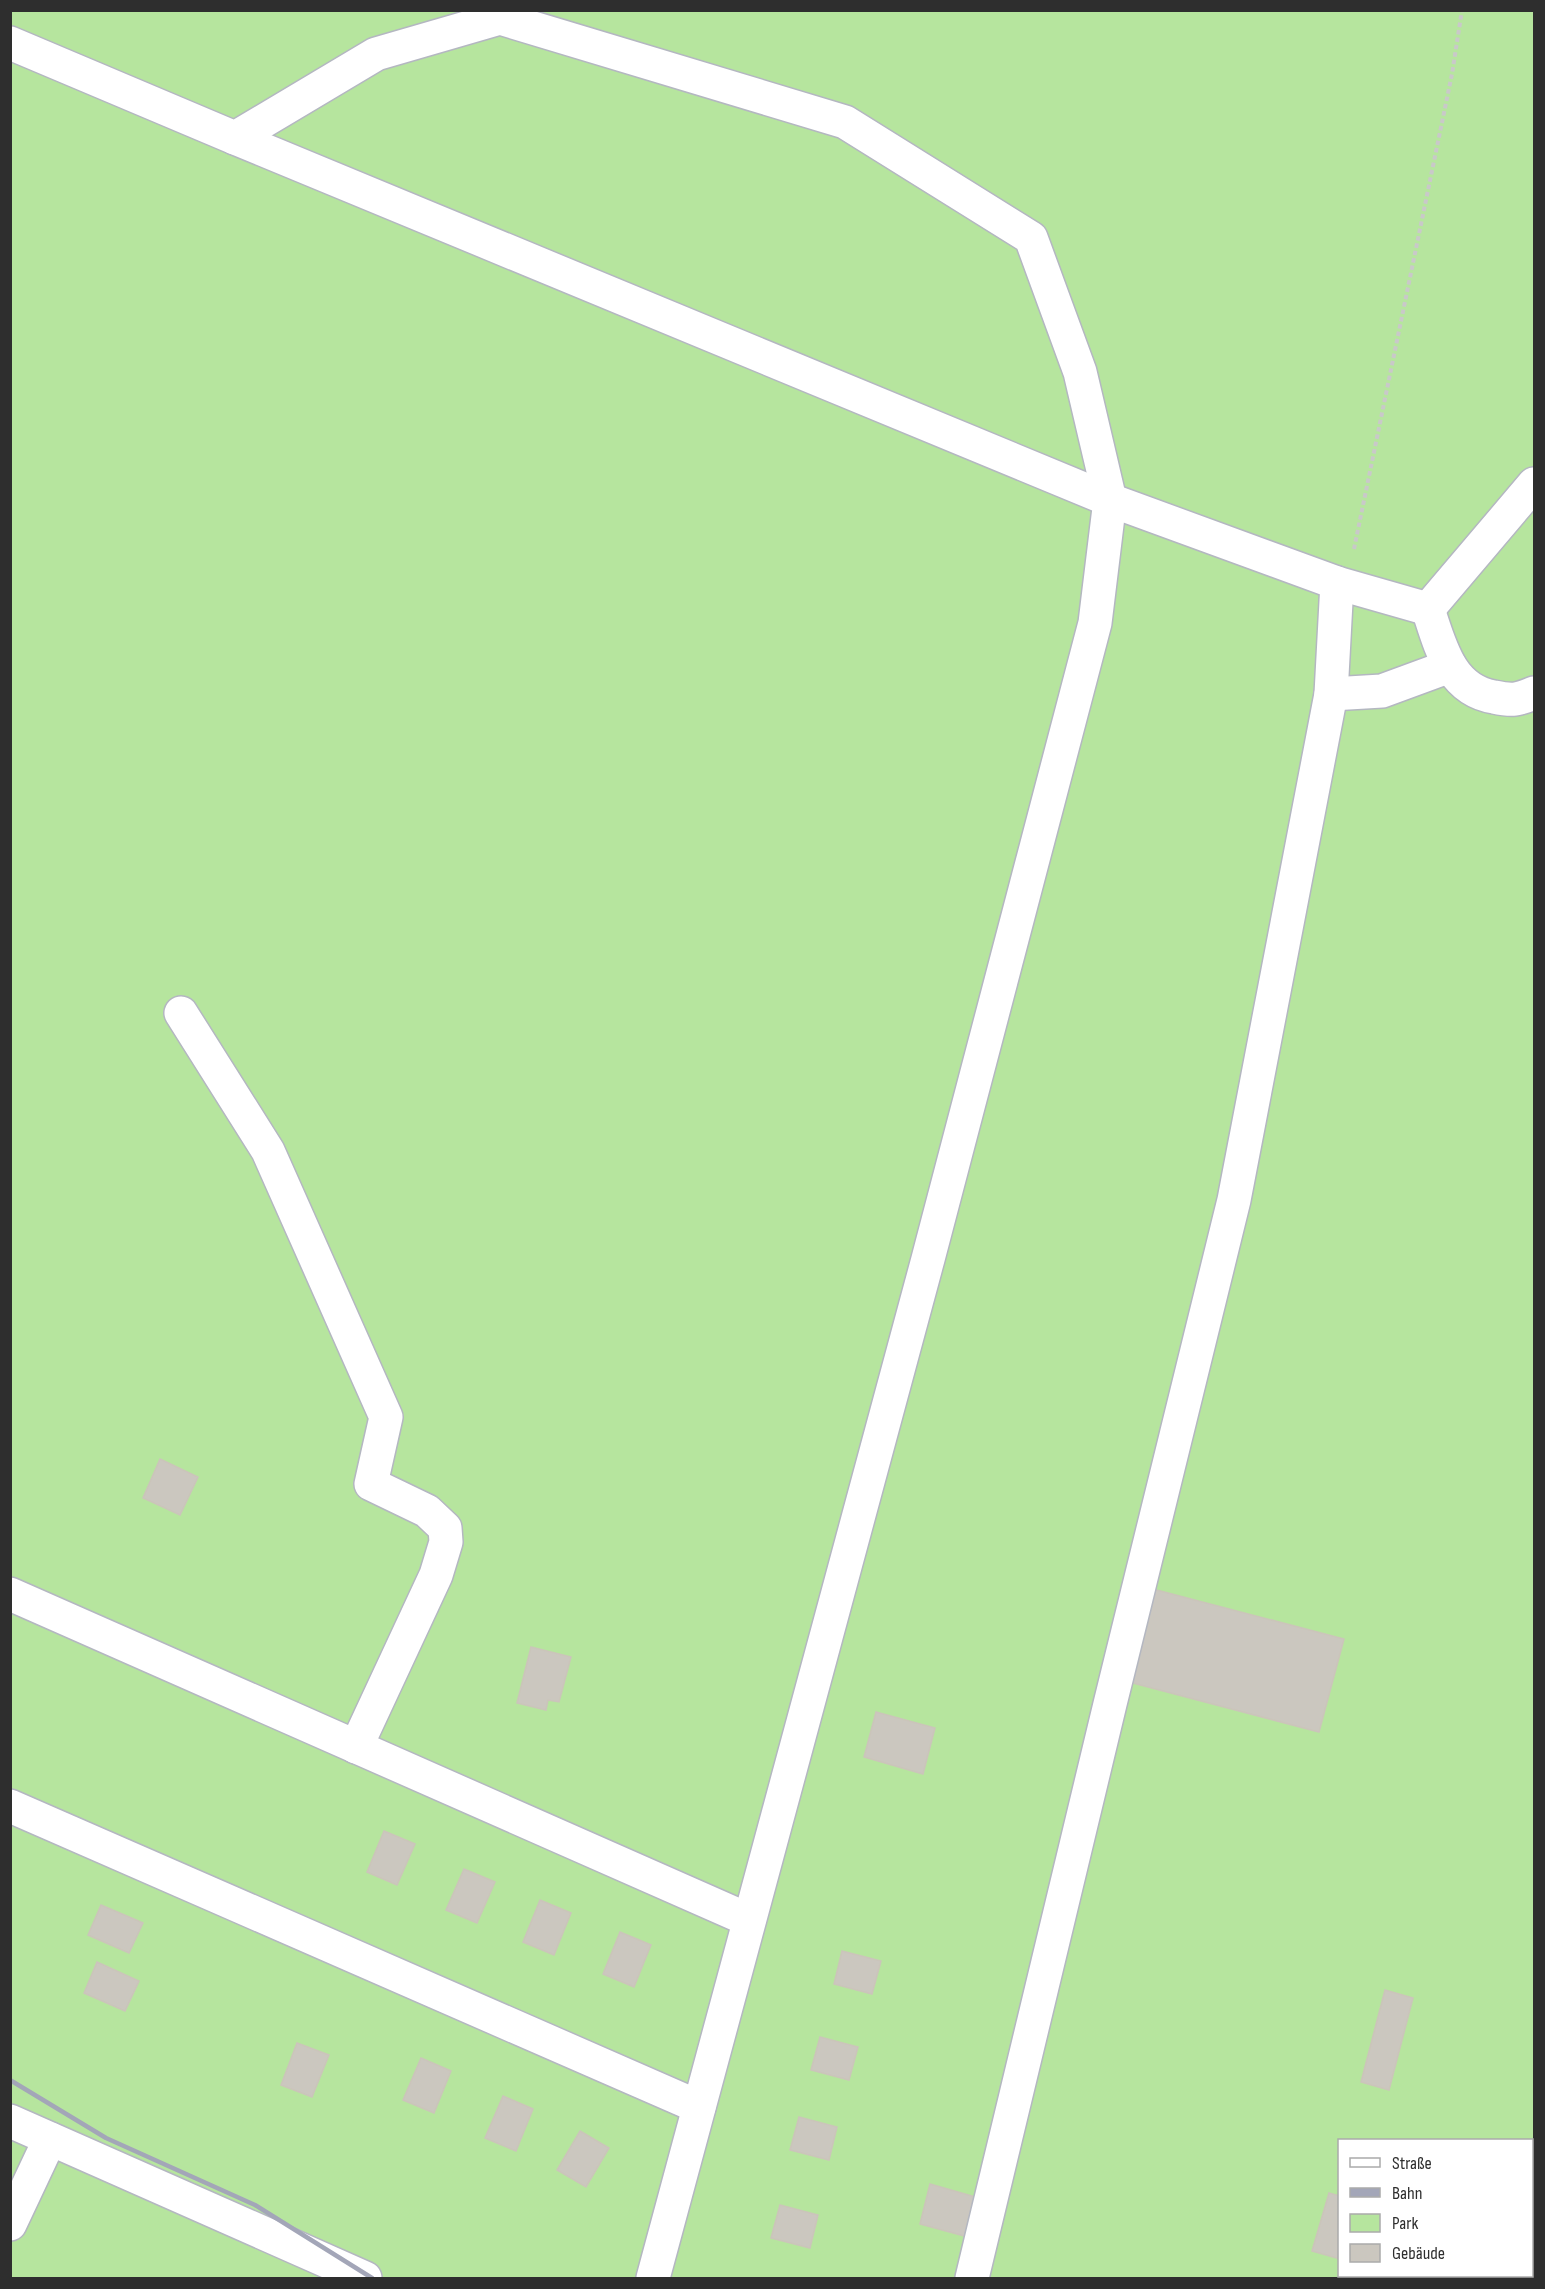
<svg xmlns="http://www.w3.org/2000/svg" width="1545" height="2289" font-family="'Sofia Sans Condensed',sans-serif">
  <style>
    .green { fill: #b6e59e }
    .building { fill: #cbc7bf; stroke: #cbc5ba; stroke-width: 1.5 }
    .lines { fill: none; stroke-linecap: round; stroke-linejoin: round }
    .minor-casing { stroke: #b4b7c1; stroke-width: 36 }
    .path { stroke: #c9c9c9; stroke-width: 4; stroke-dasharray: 4.5 3; stroke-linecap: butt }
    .minor { stroke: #fff; stroke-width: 33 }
    .rail { stroke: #a3a6b8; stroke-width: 4.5 }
  </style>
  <rect width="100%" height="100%" fill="#efe9e1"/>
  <!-- green -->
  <path class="green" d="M11 11H1534V2247L1532 2246V2140H1340V2276H1346L1345 2278H11Z"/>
  <!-- building -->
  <g class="building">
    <path d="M160 1459 198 1477 180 1515 143 1498Z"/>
    <path d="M1149 1588 1344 1639 1319 1732 1125 1681Z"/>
    <path d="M531 1647 571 1657 559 1702 548 1700 546 1710 517 1703Z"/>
    <path d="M876 1712 935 1728 923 1774 864 1757Z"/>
    <path d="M384 1831 415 1844 397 1885 367 1872Z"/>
    <path d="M464 1869 495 1882 477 1923 446 1910Z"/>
    <path d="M540 1900 571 1913 554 1955 523 1942Z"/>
    <path d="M101 1905 143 1923 129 1953 88 1935Z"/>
    <path d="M620 1932 651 1945 634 1987 603 1974Z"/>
    <path d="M842 1951 881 1961 872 1994 834 1984Z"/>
    <path d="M97 1962 139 1981 125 2011 84 1993Z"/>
    <path d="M1385 1990 1413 1998 1389 2090 1361 2082Z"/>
    <path d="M820 2037 858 2047 849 2080 811 2070Z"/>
    <path d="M297 2043 329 2055 312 2097 281 2085Z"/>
    <path d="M421 2058 451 2071 434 2113 403 2100Z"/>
    <path d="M503 2096 533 2109 516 2151 485 2138Z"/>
    <path d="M799 2117 837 2127 829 2160 790 2150Z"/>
    <path d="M580 2131 609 2148 586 2187 557 2170Z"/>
    <path d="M930 2184 979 2198 968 2237 920 2224Z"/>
    <path d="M1329 2193 1340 2196V2259L1312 2251Z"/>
    <path d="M780 2205 818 2215 810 2248 771 2238Z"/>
  </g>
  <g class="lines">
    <!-- minor casing -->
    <g class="minor-casing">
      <g id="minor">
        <path d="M10 43 235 138 376 54 500 18 845 122 1031 238 1080 372 1110 500 1095 623 928 1259 653 2278"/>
        <path d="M235 138 1110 500 1337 583 1428 609"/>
        <path d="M1428 609 1534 484"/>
        <path d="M1428 609C1440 645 1450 690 1494 697 1513 701 1517 700 1534 693"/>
        <path d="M1331 694 1382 691 1450 666"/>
        <path d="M181 1013 268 1151 386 1417 371 1484 427 1511 445 1528 446 1542 436 1575 356 1747"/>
        <path d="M10 1594 749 1920"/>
        <path d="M10 1806 699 2107"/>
        <path d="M10 2121 365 2278"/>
        <path d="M10 2224 50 2139"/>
        <path d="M972 2278 1110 1704 1234 1200 1331 694 1337 583"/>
      </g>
    </g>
    <!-- path -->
    <path class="path" d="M1354 549 1452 74 1462 10"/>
    <!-- minor -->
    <use href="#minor" class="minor"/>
    <!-- rail -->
    <path class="rail" d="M10 2080 106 2138 255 2205 372 2278"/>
  </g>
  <!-- border -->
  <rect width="1545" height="2289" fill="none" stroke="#2e2e2e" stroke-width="24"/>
  <!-- legend -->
  <rect x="1338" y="2139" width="195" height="138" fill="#ffffff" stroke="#ababab" stroke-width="1.5"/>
  <rect x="1350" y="2158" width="30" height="9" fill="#ffffff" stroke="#ababab" stroke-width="1.5"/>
  <text x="1392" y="2169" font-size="18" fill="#2e2e2e">Straße</text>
  <rect x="1350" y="2188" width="30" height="9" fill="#a3a6b8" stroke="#ababab" stroke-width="1.5"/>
  <text x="1392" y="2199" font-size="18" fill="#2e2e2e">Bahn</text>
  <rect x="1350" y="2214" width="30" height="18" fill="#b6e59e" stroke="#ababab" stroke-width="1.5"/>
  <text x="1392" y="2229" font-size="18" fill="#2e2e2e">Park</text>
  <rect x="1350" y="2244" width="30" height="18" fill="#cbc7bf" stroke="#ababab" stroke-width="1.5"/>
  <text x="1392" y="2259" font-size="18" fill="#2e2e2e">Gebäude</text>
</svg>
